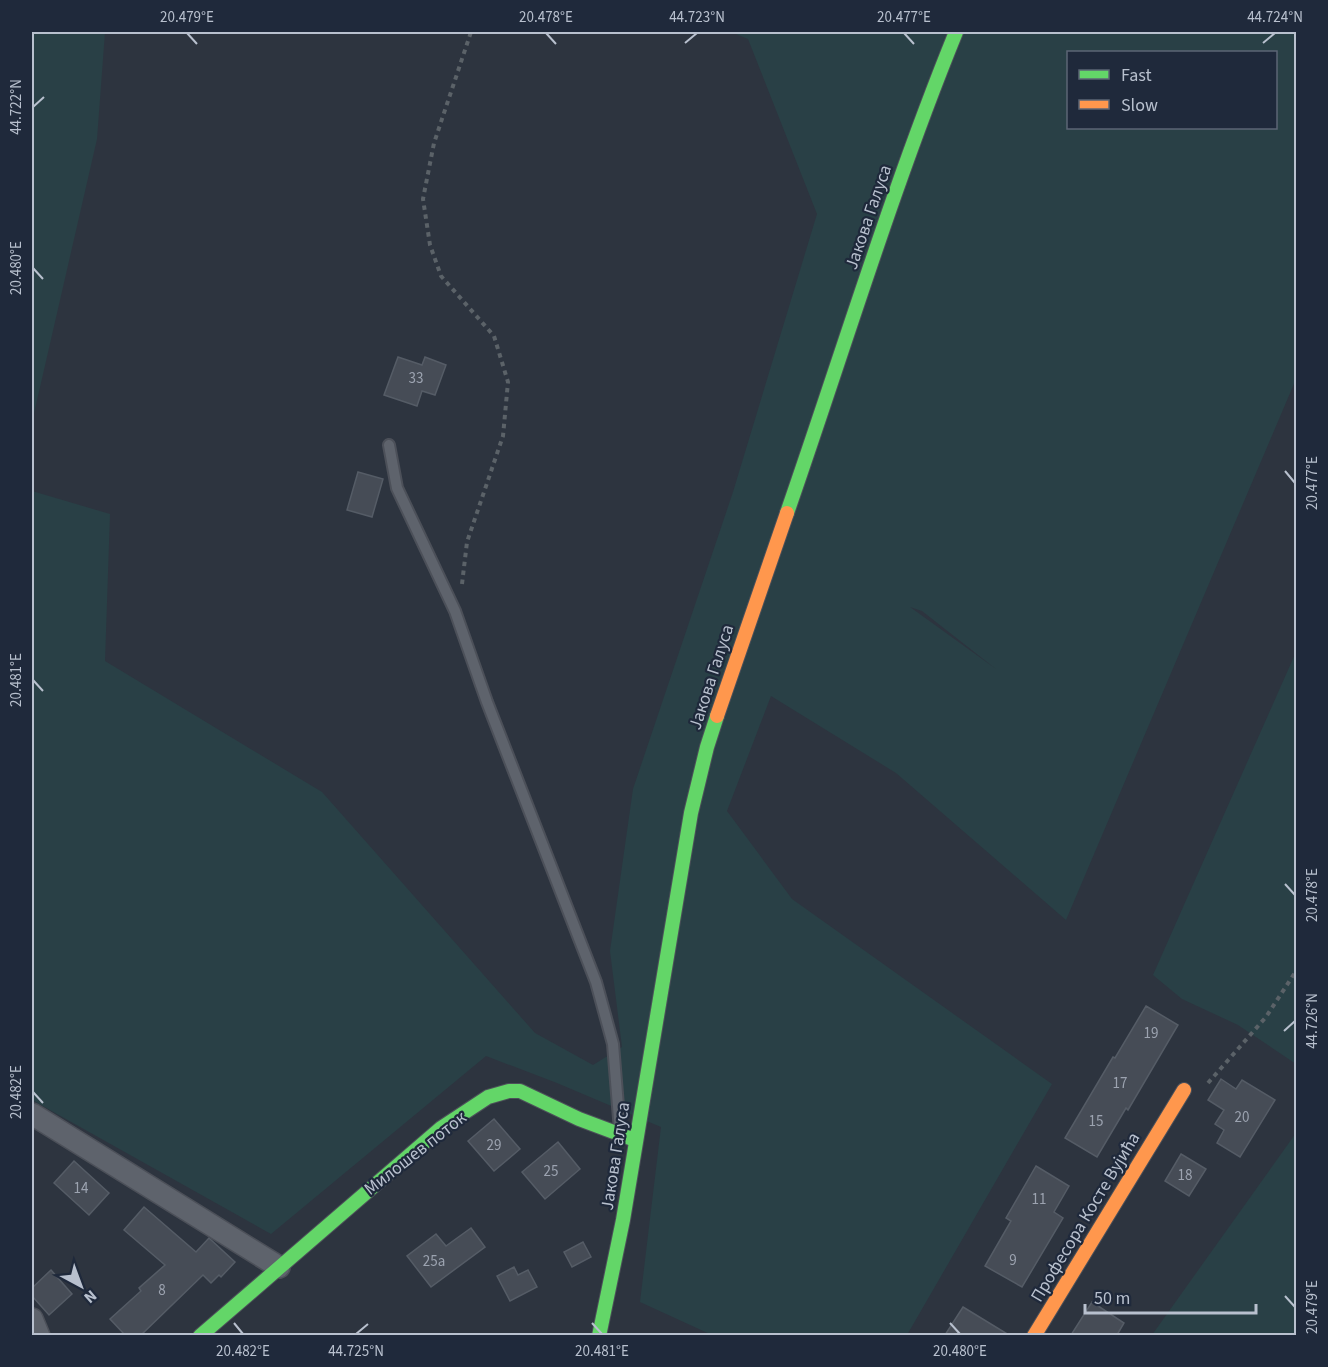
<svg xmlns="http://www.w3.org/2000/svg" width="1328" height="1367" font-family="'Source Sans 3',sans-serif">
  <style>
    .green { fill: #294046; fill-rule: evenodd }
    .building { fill: #464c56; stroke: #555c66; stroke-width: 1.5 }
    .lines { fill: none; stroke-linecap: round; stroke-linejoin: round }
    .lane-casing { stroke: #4c5059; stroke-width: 14 }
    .street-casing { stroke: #4c5059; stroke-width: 24 }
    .fast-casing { stroke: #4c5059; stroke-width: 16 }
    .slow-casing { stroke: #4c5059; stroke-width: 16 }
    .path { stroke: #5b6268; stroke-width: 4; stroke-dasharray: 4.5 4.5; stroke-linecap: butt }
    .lane { stroke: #5e636c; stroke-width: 10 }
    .street { stroke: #5e636c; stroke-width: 21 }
    .fast { stroke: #63d668; stroke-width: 14 }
    .slow { stroke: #ff974d; stroke-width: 14 }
    .ticks { fill: none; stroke: #b8c0ce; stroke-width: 2 }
    .labels { text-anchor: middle; stroke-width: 4.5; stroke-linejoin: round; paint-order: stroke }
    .number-label { font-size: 15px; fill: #9ca3b0 }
    .street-label { font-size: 18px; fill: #b8c0ce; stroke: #1f293b }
    .neatline { fill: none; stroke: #b8c0ce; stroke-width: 2 }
    .ticks-label { font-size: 15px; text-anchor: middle; fill: #b8c0ce }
  </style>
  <rect width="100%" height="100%" fill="#2d343f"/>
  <!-- green -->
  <g class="green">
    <path d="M32 32H105L97 139 32 422Z"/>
    <path d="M731 32H1296V379L1066 920 896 773 771 696 727 811 792 899 1052 1084 907 1335H712L640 1302 661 1127 557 1083 486 1056 271 1234 32 1100V491L110 514 105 661 322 792 535 1033 593 1065 622 1047 610 951 633 789 733 492 817 214 748 39ZM1068 52H1276V128H1068ZM910 607 922 611 996 669Z"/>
    <path d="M1296 652V1064L1238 1025 1182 999 1153 975Z"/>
    <path d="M1296 1133V1335H1152Z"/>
  </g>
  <!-- building -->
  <g class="building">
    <path d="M398 357 422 365 425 357 446 365 435 395 422 391 417 406 384 395Z"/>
    <path d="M358 472 383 479 372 517 347 510Z"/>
    <path d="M1146 1006 1178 1025 1128 1110 1126 1108 1097 1157 1065 1138 1113 1057 1115 1058Z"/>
    <path d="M1221 1079 1236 1089 1242 1080 1275 1100 1240 1157 1217 1143 1224 1130 1215 1124 1224 1110 1208 1100Z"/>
    <path d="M494 1119 520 1149 494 1171 468 1141Z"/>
    <path d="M558 1142 580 1169 545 1199 522 1172Z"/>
    <path d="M1181 1154 1206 1169 1189 1196 1165 1181Z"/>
    <path d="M74 1161 109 1193 89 1215 54 1183Z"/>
    <path d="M1036 1166 1069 1186 1054 1212 1063 1218 1022 1287 985 1266 1011 1221 1006 1218Z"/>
    <path d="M144 1207 196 1252 209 1238 235 1262 221 1277 219 1275 211 1283 203 1275 141 1335H125L110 1319 141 1291 139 1288 165 1265 124 1230Z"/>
    <path d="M471 1228 485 1247 431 1287 407 1256 436 1234 446 1246Z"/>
    <path d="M583 1242 591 1257 572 1267 564 1252Z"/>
    <path d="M514 1267 518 1275 528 1270 537 1287 510 1301 497 1276Z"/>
    <path d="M51 1270 72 1294 49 1315 32 1296V1288Z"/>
    <path d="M1092 1302 1124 1323 1117 1335H1071Z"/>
    <path d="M963 1307 1009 1335H945Z"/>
  </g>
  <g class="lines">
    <!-- lane casing -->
    <g class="lane-casing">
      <path id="lane" d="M389 445 397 488 455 611 487 702 596 982 613 1044 620 1131"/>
    </g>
    <!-- street casing -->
    <g class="street-casing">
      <g id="street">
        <path d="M32 1114 279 1267"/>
        <path d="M32 1319 39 1336"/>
      </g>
    </g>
    <!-- fast casing -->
    <g class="fast-casing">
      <g id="fast">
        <path d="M787 513C843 352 892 189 956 32"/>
        <path d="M200 1336 441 1128 488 1097 509 1091H520L579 1119 635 1140"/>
        <path d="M599 1336 623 1220 691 813 707 747 717 716"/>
      </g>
    </g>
    <!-- slow casing -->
    <g class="slow-casing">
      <g id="slow">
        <path d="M717 716 787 513"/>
        <path d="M1034 1336 1184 1090"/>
      </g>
    </g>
    <!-- path -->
    <g class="path">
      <path d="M462 584 467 542 503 436 508 382 494 336 441 276 430 245 423 199 434 143 471 32"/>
      <path d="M1208 1083 1266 1017 1296 971"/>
    </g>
    <!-- lane -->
    <use href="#lane" class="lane"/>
    <!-- street -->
    <use href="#street" class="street"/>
    <!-- fast -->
    <use href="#fast" class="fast"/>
    <!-- slow -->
    <use href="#slow" class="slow"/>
  </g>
  <!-- ticks -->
  <path class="ticks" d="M187 33 197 44M546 33 556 44M904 33 914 44M685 43 697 33M1263 43 1275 33M33 107 44 97M33 268 43 279M1285 471 1295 483M33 680 43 691M1285 884 1295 895M1284 1031 1295 1021M33 1092 43 1103M1285 1296 1295 1307M234 1323 243 1334M592 1323 602 1334M950 1323 960 1334M356 1334 368 1324"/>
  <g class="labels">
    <!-- number labels -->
    <g class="number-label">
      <text x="416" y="383">33</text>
      <text x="1151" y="1038">19</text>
      <text x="1120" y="1088">17</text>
      <text x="1242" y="1122">20</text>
      <text x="1096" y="1126">15</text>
      <text x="494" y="1150">29</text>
      <text x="551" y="1176">25</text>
      <text x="1185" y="1180">18</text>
      <text x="81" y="1193">14</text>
      <text x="1039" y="1204">11</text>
      <text x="1013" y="1265">9</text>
      <text x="434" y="1266">25a</text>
      <text x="162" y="1295">8</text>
    </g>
    <!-- street labels -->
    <g class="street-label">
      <text transform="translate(868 217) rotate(-71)" y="6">Јакова Галуса</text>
      <text transform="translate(711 677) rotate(-72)" y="6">Јакова Галуса</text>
      <text transform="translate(415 1153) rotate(-38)" y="6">Милошев поток</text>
      <text transform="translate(615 1156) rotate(-81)" y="6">Јакова Галуса</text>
      <text transform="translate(1085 1217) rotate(-59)" y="6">Професора Косте Вујића</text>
    </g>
  </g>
  <!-- border -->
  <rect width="1328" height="1367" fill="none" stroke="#1f293b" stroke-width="66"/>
  <!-- legend -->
  <rect x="1067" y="51" width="210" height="78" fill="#1f293b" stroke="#5c6576" stroke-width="1.5"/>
  <rect x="1079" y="70" width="30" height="9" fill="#63d668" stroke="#5c6576" stroke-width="1.5"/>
  <text x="1121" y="81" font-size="18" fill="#b8c0ce">Fast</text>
  <rect x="1079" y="100" width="30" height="9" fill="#ff974d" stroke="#5c6576" stroke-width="1.5"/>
  <text x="1121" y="111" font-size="18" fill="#b8c0ce">Slow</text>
  <!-- north arrow -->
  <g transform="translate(81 1286) rotate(139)" stroke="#1f293b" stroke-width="4.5" paint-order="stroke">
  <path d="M0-4.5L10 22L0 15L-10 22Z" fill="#b8c0ce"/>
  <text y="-9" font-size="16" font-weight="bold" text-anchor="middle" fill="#b8c0ce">N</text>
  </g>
  <!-- scale -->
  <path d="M1085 1304v9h171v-9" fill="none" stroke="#b8c0ce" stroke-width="3"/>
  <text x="1094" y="1304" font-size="18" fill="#b8c0ce" stroke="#1f293b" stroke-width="4.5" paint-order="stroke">50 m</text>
  <rect x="33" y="33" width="1262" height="1301" class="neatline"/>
  <g class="ticks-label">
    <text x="187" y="22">20.479°E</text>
    <text x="546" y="22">20.478°E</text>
    <text x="697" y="22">44.723°N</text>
    <text x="904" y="22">20.477°E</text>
    <text x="1275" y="22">44.724°N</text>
    <text transform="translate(16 107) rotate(-90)" y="5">44.722°N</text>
    <text transform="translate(16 268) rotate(-90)" y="5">20.480°E</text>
    <text transform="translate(1312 483) rotate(-90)" y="5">20.477°E</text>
    <text transform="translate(16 680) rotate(-90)" y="5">20.481°E</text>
    <text transform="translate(1312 895) rotate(-90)" y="5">20.478°E</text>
    <text transform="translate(1312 1021) rotate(-90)" y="5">44.726°N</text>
    <text transform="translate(16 1092) rotate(-90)" y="5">20.482°E</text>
    <text transform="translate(1312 1307) rotate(-90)" y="5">20.479°E</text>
    <text x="243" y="1356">20.482°E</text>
    <text x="356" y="1356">44.725°N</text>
    <text x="602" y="1356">20.481°E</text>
    <text x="960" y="1356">20.480°E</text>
  </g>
</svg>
